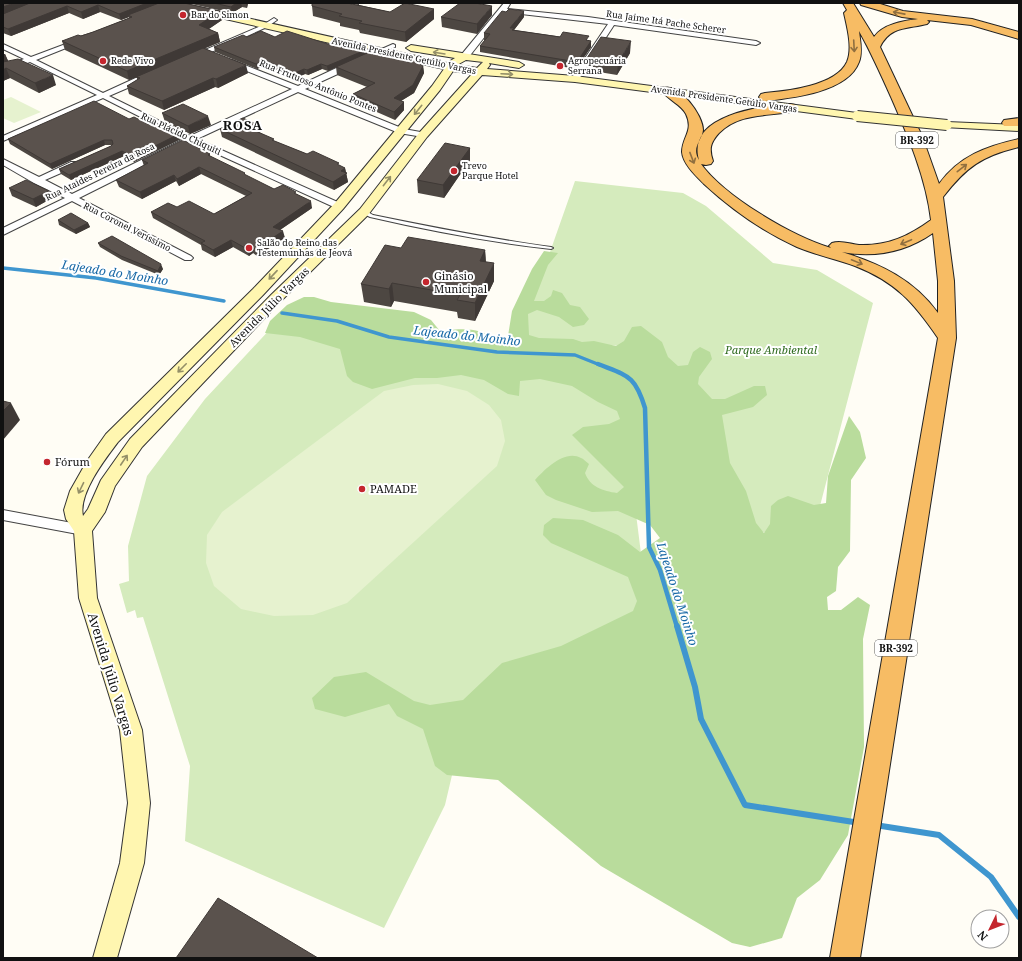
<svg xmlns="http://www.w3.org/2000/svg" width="1022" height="961" font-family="'Noto Serif',serif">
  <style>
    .green { fill: #d5ebbd }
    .forest { fill: #b9dc9c }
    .pitch { fill: #e6f2cf }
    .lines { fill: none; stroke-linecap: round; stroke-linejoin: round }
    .stream-far2 { stroke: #3f96cf; stroke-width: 3.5 }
    .stream-far1 { stroke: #3f96cf; stroke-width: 4.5 }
    .stream { stroke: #3f96cf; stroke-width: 6 }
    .service-casing { stroke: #444; stroke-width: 2 }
    .minor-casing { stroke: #444; stroke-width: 2 }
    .secondary-casing { stroke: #333; stroke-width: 2 }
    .trunk-casing { stroke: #222; stroke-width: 2 }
    .service { fill: #fff; fill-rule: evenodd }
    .minor { fill: #fff; fill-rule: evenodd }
    .secondary { fill: #fff6b0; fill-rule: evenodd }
    .trunk { fill: #f7bc64; fill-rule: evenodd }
    .secondary-bridge-casing { stroke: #333; stroke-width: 12; stroke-linecap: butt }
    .secondary-bridge { stroke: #fff6b0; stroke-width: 10 }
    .wall { fill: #4d4742 }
    .shaded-wall { fill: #3f3936 }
    .building { fill: #5a524d; stroke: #3f3936 }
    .oneway { stroke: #906f3f }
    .oneway2 { stroke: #948f68 }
    .poi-dot { fill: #c4262e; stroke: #fff; stroke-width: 1.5 }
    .labels { text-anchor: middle; stroke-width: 4; stroke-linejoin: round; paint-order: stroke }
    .far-poi-label { font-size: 9px; fill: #111; stroke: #fff; text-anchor: start }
    .far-street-label { font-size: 9px; fill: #111; stroke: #fff }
    .shield { fill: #fff; stroke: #585858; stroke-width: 1 }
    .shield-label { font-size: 10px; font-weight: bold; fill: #111 }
    .poi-label { font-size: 11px; fill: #111; stroke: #fff; text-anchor: start }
    .street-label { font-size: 11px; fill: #111; stroke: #fff }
    .park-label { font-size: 11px; font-style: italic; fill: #2f6b1f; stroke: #fff }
    .water-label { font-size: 12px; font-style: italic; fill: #1768a6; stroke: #fff }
    .far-district-label { font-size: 13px; font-weight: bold; letter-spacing: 1px; fill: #111; stroke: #fff }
    .near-street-label { font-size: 13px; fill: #111; stroke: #fff }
  </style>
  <rect width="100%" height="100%" fill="#fffdf5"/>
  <!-- green -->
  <g class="green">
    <path d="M575 181 683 193 706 206 773 263 817 270 873 303 809 548 746 526 637 347 515 339 550 252Z"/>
    <path d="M273 326 620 387 650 625 464 724 445 805 384 928 185 841 190 766 143 617 137 618 135 610 127 613 119 584 129 581 128 546 147 476 205 399Z"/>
  </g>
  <!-- forest -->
  <path class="forest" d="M544 251 558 253 548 265 534 301H544L551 296 553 290 562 293 570 305 580 307 589 319 584 325 573 327 559 317 537 310 528 314 529 335 539 338 573 339 582 342 594 341 616 346 624 341 632 327 641 326 662 342 668 357 678 366 688 365 693 352 700 347 710 352 712 359 699 377 698 384 712 399H725L754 386H765L767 395 753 407 722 415 730 463 746 491 756 523 764 533 770 524 771 506 778 500 788 496 814 505 826 503 828 476 849 416 860 432 866 458 851 480 850 551 838 567 836 591 827 597 828 610H841L858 597 870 605 863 639 864 747 848 835 820 880 797 898 782 938 750 947 732 943 601 866 498 780 447 775 435 766 423 729 397 716 389 704 345 717 315 709 312 698 334 677 366 672 414 701 430 705 463 700 502 663 561 646 633 611 637 601 628 577 551 543 543 535 544 525 553 518 583 520 618 535 640 552 660 538 650 525 618 511 592 512 556 500 546 495 535 480C545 469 565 449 581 458 584 459 586 462 589 464L585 473C590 487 603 491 617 493L624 487 572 435 583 427 609 424 620 419 617 411 598 402 572 386 540 379 520 381 519 396 508 394 484 380 461 375 437 378H415L372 389 353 382 347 376 340 349 300 337 265 333 270 321 287 305 304 297H314L331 302 414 312 431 320 440 331C469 328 475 328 501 340L508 336 512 311 532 269Z"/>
  <!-- pitch -->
  <g class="pitch">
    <path d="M11 97 41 112 14 123 3 118V100Z"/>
    <path d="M438 384 467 391 489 405 501 420 505 441 497 466 347 603 313 615 274 616 241 609 214 586 206 563 207 535 222 512 384 391 413 385Z"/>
  </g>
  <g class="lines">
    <!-- stream-far2 -->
    <g class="stream-far2">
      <path d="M3 268 96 278 224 301"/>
      <path d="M282 313 337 321 389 337 497 352 575 355 600 365"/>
    </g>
    <!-- stream-far1 -->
    <path class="stream-far1" d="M598 364C628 376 635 375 645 408L649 547 660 570 677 627"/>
    <!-- stream -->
    <g class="stream">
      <path d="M677 626 695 687 701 719 745 805 860 823"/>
      <path d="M875 825 939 835 991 877 1019 917"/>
    </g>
    <!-- service casing -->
    <g class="service-casing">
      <path id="service" d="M362 211H366L373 215C432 227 491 239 551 247L553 248 551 249C490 242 430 231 370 217L362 213Z"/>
    </g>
    <!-- minor casing -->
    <g class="minor-casing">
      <g id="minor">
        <path d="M504 3 510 4 507 9 588 17 756 41 760 43 756 45 614 25 579 79 575 81 571 79 608 24 504 12 468 58H462V54Z"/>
        <path d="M274 18 277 20 267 27 198 58H192L191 56 263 25Z"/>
        <path d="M79 39 82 41 81 42 36 60 103 93 140 76H146V80L109 96 190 136 292 89 229 64 228 62 232 60 298 86 347 63H353V67L305 89 404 129 426 133 427 135 423 137 399 133 298 92 197 139 342 204 343 206 342 208H336L191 142 79 198 191 256 193 258 191 260H185L72 201 3 235V228L65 198 34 183 3 165V159L39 177 71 162H77L78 164 77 166 45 180 72 194 184 139 103 98 3 141V136L97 95 30 62 3 72V67L24 59 3 49V44L31 57Z"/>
        <path d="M393 44 395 45V47L373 58H367L366 56Z"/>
        <path d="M3 510 83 525 87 527 89 530 87 533 83 535 3 520Z"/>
      </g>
    </g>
    <!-- secondary casing -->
    <g class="secondary-casing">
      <g id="secondary">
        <path d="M163 3H180L447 63 455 58 411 51 406 48 411 45 519 62 524 65 519 68 489 63 490 65 487 69 575 76 857 113 863 116 857 119 575 82 482 75 427 137 368 215 281 301 142 447 115 486 105 512 92 531 97 598 142 730 150 803 144 863 117 958H93L120 863 128 803 120 730 79 598 74 531 66 519 64 510 70 491 87 461 106 434 253 289 335 203 432 86 444 69 168 6ZM466 60 483 62 477 68 457 65ZM453 71 472 74 419 133 360 209 271 295 130 439 101 480 88 509 83 516C78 494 105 459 118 442L263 295 343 209 440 90Z"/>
        <path d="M947 122 1019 125V131L943 127 941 125Z"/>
      </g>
    </g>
    <!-- trunk casing -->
    <g class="trunk-casing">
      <g id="trunk">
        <path d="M843 3H853L874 37C883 24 903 21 918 19L902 17 861 5 860 3H877L903 11 972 19 1019 32V39L971 25 927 20 929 22 927 24C907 29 890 26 880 47L922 136 939 184C959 156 987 146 1019 139V147C982 156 966 167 943 197L954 281 956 338 860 958H830L938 338C914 303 896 282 855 266 836 259 816 255 797 247 764 232 731 209 704 184 696 176 683 164 682 152 682 137 694 131 686 114 681 104 668 100 662 91L664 88C680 84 703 115 703 130 702 141 691 147 699 160 686 115 761 106 790 104L795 105 796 108 795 111C768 117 740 112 719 133 710 143 709 149 713 161L711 164 706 165 701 164C725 197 792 236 831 248L829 246 832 243C841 240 850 244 859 245 888 246 909 236 931 220 926 177 908 136 891 97 881 75 871 52 859 31 860 40 863 52 859 62 848 92 793 98 765 101L761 100 759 97 761 94 765 93C787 91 836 86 847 62 853 48 847 27 844 13L847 10ZM933 233 938 281V313C914 280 881 264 842 252 874 258 906 252 933 233Z"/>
        <path d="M1019 118V126H1004L1002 123 1004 120Z"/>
      </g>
    </g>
    <!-- service -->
    <use href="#service" class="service"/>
    <!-- minor -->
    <use href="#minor" class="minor"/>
    <!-- secondary -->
    <use href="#secondary" class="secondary"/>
    <!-- trunk -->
    <use href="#trunk" class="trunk"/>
    <!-- secondary-bridge casing -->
    <g class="secondary-bridge-casing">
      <path id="secondary-bridge" d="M857 116 947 125"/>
    </g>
    <!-- secondary-bridge -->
    <use href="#secondary-bridge" class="secondary-bridge"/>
  </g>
  <!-- wall -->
  <g class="wall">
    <path d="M3 3H184L222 20 209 29 218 33 220 42 205 48 248 73 218 88 215 87 164 110 129 94 127 86 137 80V77L129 80 65 50 62 41 93 32 129 18V17L121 20 100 12 83 19 69 13 11 36 3 33Z"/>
    <path d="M187 3H248L247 8 242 7 232 13Z"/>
    <path d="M359 5 390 12 434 9V19L406 42 360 33 359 30 340 26V23L313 16 312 6Z"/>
    <path d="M492 15 477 34 442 27 441 17Z"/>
    <path d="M524 17 514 30 591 41V47L576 69 480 52V46L485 40H484V33Z"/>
    <path d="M247 37H275L334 46 368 49V53L408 62 423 66 424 73 414 93 401 101 404 102V110L395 120 354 102 353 94 367 87 337 75 336 67 328 71 322 69 308 75 305 74 296 78 265 65 257 69 215 52 214 47Z"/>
    <path d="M630 53 617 75 587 70V58Z"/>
    <path d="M5 54 8 61 56 85 39 93 10 78 3 81Z"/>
    <path d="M162 113 211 125 190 134 165 122Z"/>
    <path d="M129 119 148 124 179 134 181 139 134 162 124 156 71 180 61 174 59 169 111 146 112 145H105L52 169 10 144 8 139Z"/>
    <path d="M220 129 259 132 274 141 307 154 345 168 348 182 334 190 222 137Z"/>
    <path d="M470 148V160L444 198 418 193 417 180Z"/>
    <path d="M210 154V156L246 176 274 189 297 194 312 208 280 230 285 238 257 256 253 253 249 256 233 247 215 257 202 250 201 245 153 218 151 212 177 207 214 214 246 196 201 174 179 186 176 181 142 199 119 187 116 180 144 166 142 160Z"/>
    <path d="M9 188 52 198 36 207 12 196Z"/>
    <path d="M58 220 88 223 90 227 76 234 59 225Z"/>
    <path d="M98 243 163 269 159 275 122 260 100 247Z"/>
    <path d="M401 248 485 250 486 262 494 281 475 321 458 318 457 312 394 301 391 307 364 302 361 284Z"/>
  </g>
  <!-- shaded-wall -->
  <g class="shaded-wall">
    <path d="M14 3H34L3 15V7Z"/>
    <path d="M147 3H163L128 15 129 17 121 20 119 14Z"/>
    <path d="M236 3H241L242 7 232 13 231 7Z"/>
    <path d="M246 3H248L247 8Z"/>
    <path d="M346 3H359V5Z"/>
    <path d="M98 5 100 12 83 19 81 12Z"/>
    <path d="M67 6 69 13 11 36 8 29Z"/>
    <path d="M492 6V15L477 34V24Z"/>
    <path d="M434 9V19L406 42 405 32Z"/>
    <path d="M220 11 222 20 201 34 199 25Z"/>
    <path d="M524 11V17L514 30 510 28Z"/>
    <path d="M218 33 220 42 137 77H136H137L129 80 127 71Z"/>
    <path d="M591 41V47L576 69 577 62Z"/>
    <path d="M631 41 630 53 617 75 618 63Z"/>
    <path d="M368 49V53L328 71 327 66Z"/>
    <path d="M3 54H5L9 63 3 66Z"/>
    <path d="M264 60 265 65 257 69 256 64Z"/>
    <path d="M321 64 322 69 308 75 307 70Z"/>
    <path d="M246 65 248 73 218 88 216 79Z"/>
    <path d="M423 66 424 73 414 93 394 105V98Z"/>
    <path d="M6 68 10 78 3 81V70Z"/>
    <path d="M304 69 305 74 296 78 295 73Z"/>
    <path d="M53 75 56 85 39 93 35 83Z"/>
    <path d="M213 78 215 87 164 110 162 101Z"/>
    <path d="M404 102V110L395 120 394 112Z"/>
    <path d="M208 116 211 125 190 134 188 126Z"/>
    <path d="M258 125 259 134 251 129Z"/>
    <path d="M179 134 181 139 134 162 133 157Z"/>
    <path d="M104 140 105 145 52 169 50 164Z"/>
    <path d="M470 148V160L444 198 443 185Z"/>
    <path d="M122 151 124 156 71 180 69 175Z"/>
    <path d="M199 167 201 174 179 186 177 179Z"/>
    <path d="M345 168 348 182 334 190 333 182 341 171Z"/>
    <path d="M174 175 176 181 142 199 140 192Z"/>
    <path d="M49 191 52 198 36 207 33 199Z"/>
    <path d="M311 201 312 208 274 234 273 227Z"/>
    <path d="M88 223 90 227 76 234 74 230Z"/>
    <path d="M283 231 285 238 257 256 256 249Z"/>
    <path d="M231 240 233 247 215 257 213 250Z"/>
    <path d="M251 247 253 253 249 256 247 249Z"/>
    <path d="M485 250 486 267 480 261Z"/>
    <path d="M494 263V281L475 321V303Z"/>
    <path d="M161 264 163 269 159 275 158 271Z"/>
    <path d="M392 283 394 301 391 307 389 289Z"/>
    <path d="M11 403 20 420 3 440V411Z"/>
  </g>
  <!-- building -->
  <g class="building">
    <path d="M3 3H14L3 7Z"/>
    <path d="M30 3H147L119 14 98 5 81 12 67 6 8 29 3 27V14Z"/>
    <path d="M159 3H184L220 11 199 25 218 33 127 71 62 41 78 35 81 36 93 32 132 17 128 15Z"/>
    <path d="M214 3H236L231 7Z"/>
    <path d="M312 3H347L390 12 405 3 434 9 405 32 359 23 362 21 339 16 342 14 312 6Z"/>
    <path d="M460 3H475L492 6 477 24 441 17Z"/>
    <path d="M509 9 524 11 510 28H514L512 30 560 37 563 32 589 36 586 40 591 41 577 62 480 46 490 34 484 33 502 11 506 12Z"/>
    <path d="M261 31 275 37 287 31 334 46 339 42 368 49 327 66 321 64 307 70 304 69 295 73 264 60 256 64 214 47 243 35 247 37Z"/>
    <path d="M601 37 631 41 618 63 587 58Z"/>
    <path d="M203 48 246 65 216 79 213 78 162 101 127 86 140 78 136 77Z"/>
    <path d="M376 49 408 62 412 59 423 66 413 85 394 98 404 102 394 112 353 94 375 83 336 67Z"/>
    <path d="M18 59 53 75 35 83 6 68 3 70V62Z"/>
    <path d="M94 101 129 119 134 117 148 124 153 121 179 134 133 157 122 151 69 175 59 169 111 146 113 144 112 140H104L50 164 8 139Z"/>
    <path d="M183 104 208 116 188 126 162 113Z"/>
    <path d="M243 118 258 125 251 129 274 139 272 140 307 154 313 151 339 163 337 164 345 168 341 171 347 173 333 182 220 129Z"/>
    <path d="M183 140 210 154 208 155 245 173 244 174 274 189 283 185 296 192 294 193 311 201 273 227 283 231 256 249 251 247 247 249 231 240 213 250 201 243 205 241 151 212 168 203 177 207 189 201 214 214 252 193 199 167 177 179 174 175 140 192 116 180 148 163 142 160Z"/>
    <path d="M445 143 470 148 443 185 417 180Z"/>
    <path d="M26 180 49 191 33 199 9 188Z"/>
    <path d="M71 213 88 223 74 230 58 220Z"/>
    <path d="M112 236 161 264 158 271 121 256 98 243Z"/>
    <path d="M408 237 485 250 480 261 494 263 475 303 457 300 460 295 392 283 389 289 361 284 385 245 401 248Z"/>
    <path d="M3 401 11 403 3 411Z"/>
    <path d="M218 898 318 958H176Z"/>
  </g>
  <!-- one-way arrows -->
  <defs><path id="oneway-shaft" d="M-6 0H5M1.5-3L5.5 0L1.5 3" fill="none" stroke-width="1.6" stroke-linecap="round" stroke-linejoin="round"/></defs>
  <g class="oneway">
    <use href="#oneway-shaft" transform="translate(899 13) rotate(-169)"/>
    <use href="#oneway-shaft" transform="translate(854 46) rotate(87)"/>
    <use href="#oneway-shaft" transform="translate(692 158) rotate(69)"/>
    <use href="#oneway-shaft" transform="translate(962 168) rotate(-38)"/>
    <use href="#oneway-shaft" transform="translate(906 242) rotate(157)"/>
    <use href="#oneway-shaft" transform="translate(857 262) rotate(22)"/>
  </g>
  <g class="oneway2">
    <use href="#oneway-shaft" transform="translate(439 53) rotate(-171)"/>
    <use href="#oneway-shaft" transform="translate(507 74) rotate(3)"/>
    <use href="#oneway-shaft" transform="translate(418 110) rotate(129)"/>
    <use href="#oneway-shaft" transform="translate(387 181) rotate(-52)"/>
    <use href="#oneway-shaft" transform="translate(273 275) rotate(133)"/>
    <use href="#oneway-shaft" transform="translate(182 368) rotate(135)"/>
    <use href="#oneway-shaft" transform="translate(124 460) rotate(-56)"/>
    <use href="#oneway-shaft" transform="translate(81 488) rotate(116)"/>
  </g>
  <!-- markers -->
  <g class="poi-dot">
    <circle cx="183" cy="15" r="4"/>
    <circle cx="103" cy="61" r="4"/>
    <circle cx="560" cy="66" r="4"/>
    <circle cx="454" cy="171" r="4"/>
    <circle cx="249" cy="248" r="4"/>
    <circle cx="426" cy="282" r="4"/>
    <circle cx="47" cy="462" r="4"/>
    <circle cx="362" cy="489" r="4"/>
  </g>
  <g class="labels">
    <!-- far-poi labels -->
    <g class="far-poi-label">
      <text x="191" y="18">Bar do Simon</text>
      <text x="111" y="64">Rede Vivo</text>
      <text x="568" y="64">Agropecuária<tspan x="568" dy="10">Serrana</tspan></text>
      <text x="462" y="169">Trevo<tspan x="462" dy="10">Parque Hotel</tspan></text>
      <text x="257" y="246">Salão do Reino das<tspan x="257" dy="10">Testemunhas de Jeová</tspan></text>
    </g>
    <!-- far-street labels -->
    <g class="far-street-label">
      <text transform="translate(666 22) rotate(8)" y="3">Rua Jaime Itá Pache Scherer</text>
      <text transform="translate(404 56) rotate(12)" y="3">Avenida Presidente Getúlio Vargas</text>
      <text transform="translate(318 86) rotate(22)" y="3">Rua Frutuoso Antônio Pontes</text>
      <text transform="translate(724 99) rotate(8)" y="3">Avenida Presidente Getúlio Vargas</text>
      <text transform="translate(181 134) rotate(25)" y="3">Rua Plácido Chiquiti</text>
      <text transform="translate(100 172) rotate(-26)" y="3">Rua Ataides Pereira da Rosa</text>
      <text transform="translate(127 227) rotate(27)" y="3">Rua Coronel Veríssimo</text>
    </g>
    <!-- shield labels -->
    <g class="shield">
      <rect x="896" y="132" width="42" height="16" rx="3"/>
      <rect x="875" y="640" width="42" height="16" rx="3"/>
    </g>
    <g class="shield-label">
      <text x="917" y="144">BR-392</text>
      <text x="896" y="652">BR-392</text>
    </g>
    <!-- poi labels -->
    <g class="poi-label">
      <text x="434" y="280">Ginásio<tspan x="434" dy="13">Municipal</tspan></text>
      <text x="55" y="466">Fórum</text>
      <text x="370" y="493">PAMADE</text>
    </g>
    <!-- street labels -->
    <g class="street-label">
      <text transform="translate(269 307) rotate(-45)" y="4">Avenida Júlio Vargas</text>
    </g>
    <!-- park labels -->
    <g class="park-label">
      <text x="771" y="354">Parque Ambiental</text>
    </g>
    <!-- water labels -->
    <g class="water-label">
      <text transform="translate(115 273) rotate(9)" y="4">Lajeado do Moinho</text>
      <text transform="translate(467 336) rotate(6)" y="4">Lajeado do Moinho</text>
      <text transform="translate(677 594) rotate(72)" y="4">Lajeado do Moinho</text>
    </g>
    <!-- far-district labels -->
    <g class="far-district-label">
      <text x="243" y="130">ROSA</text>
    </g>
    <!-- near-street labels -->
    <g class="near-street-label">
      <text transform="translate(111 674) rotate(73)" y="5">Avenida Júlio Vargas</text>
    </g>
  </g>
  <!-- border -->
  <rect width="1022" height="961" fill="none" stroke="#111111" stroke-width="8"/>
  <!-- north arrow -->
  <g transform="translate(990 929) rotate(227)"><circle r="19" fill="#ffffff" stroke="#a0a0a0"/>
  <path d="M0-3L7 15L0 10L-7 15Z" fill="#c4262e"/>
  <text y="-6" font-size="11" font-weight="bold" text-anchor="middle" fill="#111111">N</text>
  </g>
</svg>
